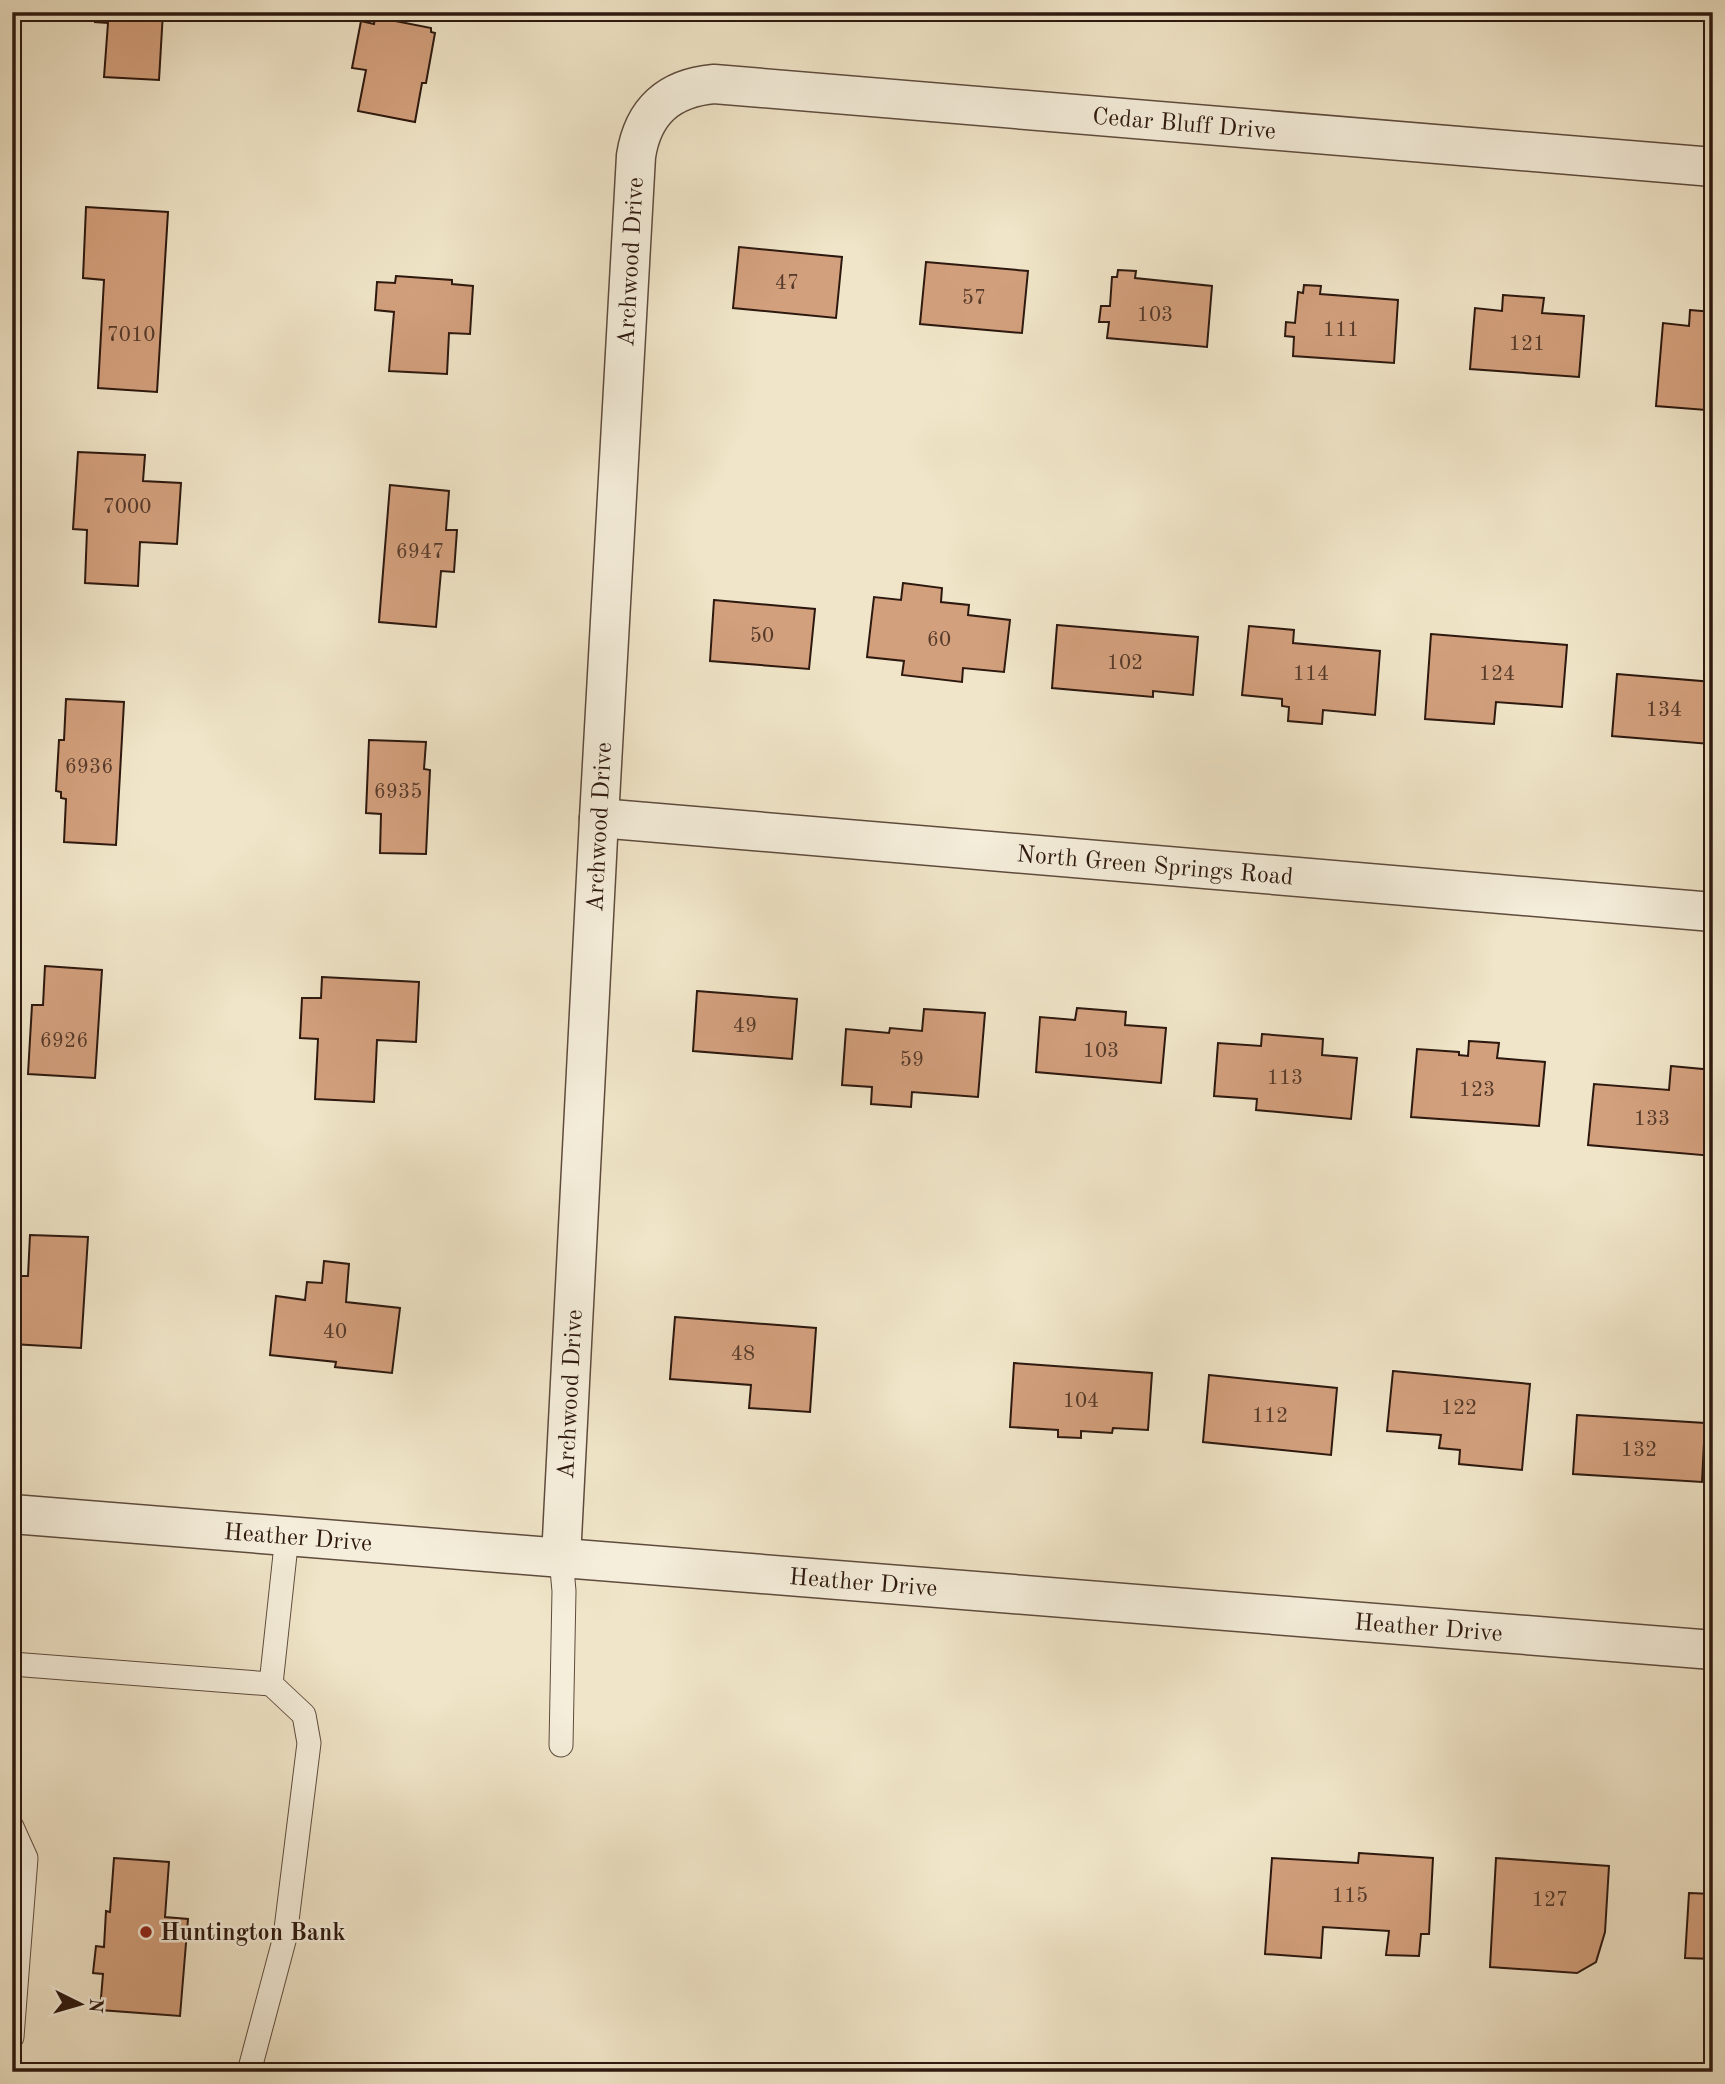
<svg xmlns="http://www.w3.org/2000/svg" width="1725" height="2084" font-family="'Old Standard TT',serif">
  <style>
    .building { fill: #d3a07d; stroke: #2d180f; stroke-width: 2 }
    .lines { fill: none; stroke-linecap: round; stroke-linejoin: round }
    .service-casing { stroke: #5e4b3d; stroke-width: 25 }
    .minor-casing { stroke: #5e4b3d; stroke-width: 41 }
    .service { stroke: #f5eedb; stroke-width: 23 }
    .minor { stroke: #f5eedb; stroke-width: 38 }
    .poi-dot { fill: #8f2418; stroke: #f5eedb; stroke-width: 2.5 }
    .labels { text-anchor: middle; stroke-width: 5; stroke-linejoin: round; paint-order: stroke }
    .number-label { font-size: 21px; fill: #563a2a }
    .street-label { font-size: 24px; fill: #2d180f; stroke: #f5eedb }
    .poi-label { font-size: 24px; font-weight: bold; fill: #2d180f; stroke: #f5eedb; text-anchor: start }
  </style>
  <rect width="100%" height="100%" fill="#f0e5c8"/>
  <filter id="stains"><feTurbulence type="fractalNoise" baseFrequency=".00286" numOctaves="4"/><feColorMatrix values="0 0 0 0 .2 0 0 0 0 .09 0 0 0 0 .02 0 0 0 .5 -.17"/></filter>
  <radialGradient id="worn" r=".72"><stop offset=".6" stop-color="#630" stop-opacity="0"/><stop offset="1" stop-color="#630" stop-opacity=".3"/></radialGradient>
  <!-- building -->
  <g class="building">
    <path d="M96 12H163L159 80 104 77 108 23 95 22Z"/>
    <path d="M375 17 431 28V32L435 33 426 83H422L415 122 358 111 366 70 352 68 361 21 374 24Z"/>
    <path d="M86 207 168 212 157 392 98 388 104 280 83 278Z"/>
    <path d="M739 247 842 257 836 318 733 308Z"/>
    <path d="M926 262 1028 271 1022 333 920 324Z"/>
    <path d="M1118 270 1136 271 1135 278 1212 286 1207 347 1107 338 1109 322H1099L1101 306H1110L1112 277H1117Z"/>
    <path d="M396 276 452 280V284L473 286 470 334 449 333 447 374 389 371 394 312 375 310 377 282 395 283Z"/>
    <path d="M1304 285 1321 286 1320 294 1398 300 1394 363 1293 356 1294 337 1285 336 1286 322 1295 323 1298 292 1303 293Z"/>
    <path d="M1503 295 1544 298 1542 313 1584 316 1579 377 1470 369 1475 308 1502 311Z"/>
    <path d="M1690 310 1713 312V386H1708L1706 410 1656 406 1663 323 1689 326Z"/>
    <path d="M78 452 145 455 143 481 181 483 177 544 140 542 138 586 85 583 87 530 73 529Z"/>
    <path d="M390 485 449 491 446 530H457L454 572 441 571 436 627 379 622Z"/>
    <path d="M903 583 942 588 941 602 969 605 968 615 1010 620 1004 672 963 668 962 682 902 675 904 661 867 657 874 597 901 600Z"/>
    <path d="M714 600 815 609 809 669 710 661Z"/>
    <path d="M1057 625 1198 637 1193 695 1153 691V697L1052 688Z"/>
    <path d="M1249 626 1294 630 1293 643 1380 651 1375 715 1323 710 1322 724 1288 721 1289 707 1282 706V699L1242 695Z"/>
    <path d="M1431 634 1567 645 1562 707 1496 702 1494 724 1425 719Z"/>
    <path d="M1617 674 1713 682V738H1710V744L1612 736Z"/>
    <path d="M66 699 124 702 116 845 64 842 66 799 61 798V792L56 791 59 740H64Z"/>
    <path d="M369 740 426 742 424 769 430 770 426 854 380 853 381 814 366 813Z"/>
    <path d="M45 966 102 970 95 1078 28 1074 32 1005H43Z"/>
    <path d="M322 977 419 982 416 1042 377 1040 374 1102 315 1099 318 1039 300 1038 302 998H321Z"/>
    <path d="M697 991 797 999 792 1059 693 1051Z"/>
    <path d="M1077 1008 1126 1012 1125 1025 1166 1028 1161 1083 1036 1072 1040 1017 1075 1020Z"/>
    <path d="M924 1009 985 1013 978 1097 912 1092 911 1107 871 1104 872 1087 842 1085 846 1029 889 1033 890 1028 922 1031Z"/>
    <path d="M1262 1034 1323 1039 1322 1055 1357 1058 1351 1119 1256 1110 1257 1099 1214 1096 1218 1043 1261 1046Z"/>
    <path d="M1469 1041 1499 1043 1497 1058 1545 1062 1539 1126 1411 1117 1417 1049 1459 1052V1055L1468 1056Z"/>
    <path d="M1671 1066 1713 1070V1156L1588 1145 1594 1084 1669 1090Z"/>
    <path d="M30 1235 88 1237 81 1348 12 1344 15 1276H28Z"/>
    <path d="M324 1261 349 1264 346 1302 400 1308 392 1373 335 1367 336 1362 270 1355 276 1296 305 1300 307 1282 322 1283Z"/>
    <path d="M675 1317 816 1328 810 1412 749 1408 751 1385 670 1379Z"/>
    <path d="M1014 1363 1152 1373 1148 1430 1113 1428 1112 1433 1081 1431V1438L1058 1437V1430L1010 1427Z"/>
    <path d="M1393 1371 1530 1384 1522 1470 1459 1464 1460 1450 1439 1448 1441 1435 1387 1431Z"/>
    <path d="M1209 1375 1337 1388 1331 1455 1203 1442Z"/>
    <path d="M1577 1415 1705 1423 1702 1482 1573 1474Z"/>
    <path d="M1359 1853 1433 1858 1429 1934H1421L1419 1956 1386 1955 1389 1931 1323 1927 1321 1958 1265 1954 1272 1858 1358 1863Z"/>
    <path d="M114 1858 169 1862 165 1917 188 1919 180 2016 100 2010 103 1974 93 1973 96 1946 104 1947 106 1911 110 1912Z"/>
    <path d="M1496 1858 1609 1866 1605 1932 1596 1962 1577 1973 1490 1967Z"/>
    <path d="M1689 1893 1713 1894V1959L1685 1958Z"/>
  </g>
  <g class="lines">
    <!-- service casing -->
    <g class="service-casing">
      <g id="service">
        <path d="M12 1664 271 1684 287 1536"/>
        <path d="M561 1745 564 1591 561 1558"/>
        <path d="M12 1827 26 1858 12 2037"/>
        <path d="M249 2072 285 1937 309 1743 304 1715 271 1684"/>
      </g>
    </g>
    <!-- minor casing -->
    <g class="minor-casing">
      <g id="minor">
        <path id="s1" d="M599 818 1713 912"/>
        <path id="s2" d="M12 1514 1713 1650"/>
        <path id="s3" d="M561 1558 599 818 636 156C643 111 669 88 714 84L1713 167"/>
      </g>
    </g>
    <!-- service -->
    <use href="#service" class="service"/>
    <!-- minor -->
    <use href="#minor" class="minor"/>
  </g>
  <!-- markers -->
  <circle class="poi-dot" cx="146" cy="1932" r="7"/>
  <g class="labels">
    <!-- number labels -->
    <g class="number-label">
      <text x="787" y="289">47</text>
      <text x="974" y="304">57</text>
      <text x="1155" y="321">103</text>
      <text x="1341" y="336">111</text>
      <text x="131" y="341">7010</text>
      <text x="1527" y="350">121</text>
      <text x="127" y="513">7000</text>
      <text x="420" y="558">6947</text>
      <text x="762" y="642">50</text>
      <text x="939" y="646">60</text>
      <text x="1125" y="669">102</text>
      <text x="1311" y="680">114</text>
      <text x="1497" y="680">124</text>
      <text x="1664" y="716">134</text>
      <text x="89" y="773">6936</text>
      <text x="398" y="798">6935</text>
      <text x="745" y="1032">49</text>
      <text x="64" y="1047">6926</text>
      <text x="1101" y="1057">103</text>
      <text x="912" y="1066">59</text>
      <text x="1285" y="1084">113</text>
      <text x="1477" y="1096">123</text>
      <text x="1652" y="1125">133</text>
      <text x="335" y="1338">40</text>
      <text x="743" y="1360">48</text>
      <text x="1081" y="1407">104</text>
      <text x="1459" y="1414">122</text>
      <text x="1270" y="1422">112</text>
      <text x="1639" y="1456">132</text>
      <text x="1350" y="1902">115</text>
      <text x="1550" y="1906">127</text>
    </g>
    <!-- street labels -->
    <g class="street-label">
      <text dy="8" stroke="none"><textPath href="#s3" startOffset="1992">Cedar Bluff Drive</textPath></text>
      <text dy="8" stroke="none"><textPath href="#s3" startOffset="1298">Archwood Drive</textPath></text>
      <text dy="8" stroke="none"><textPath href="#s3" startOffset="732">Archwood Drive</textPath></text>
      <text dy="8" stroke="none"><textPath href="#s1" startOffset="558">North Green Springs Road</textPath></text>
      <text dy="8" stroke="none"><textPath href="#s3" startOffset="164">Archwood Drive</textPath></text>
      <text dy="8" stroke="none"><textPath href="#s2" startOffset="287">Heather Drive</textPath></text>
      <text dy="8" stroke="none"><textPath href="#s2" startOffset="854">Heather Drive</textPath></text>
      <text dy="8" stroke="none"><textPath href="#s2" startOffset="1421">Heather Drive</textPath></text>
    </g>
    <!-- poi labels -->
    <g class="poi-label">
      <text x="160" y="1940">Huntington Bank</text>
    </g>
  </g>
  <!-- margin -->
  <rect width="1725" height="2084" fill="none" stroke="#f0e5c8" stroke-width="42"/>
  <rect x="14" y="14" width="1697" height="2056" fill="none" stroke="#2d180f" stroke-width="3.5"/>
  <rect x="21" y="21" width="1683" height="2042" fill="none" stroke="#2d180f" stroke-width="2"/>
  <!-- north arrow -->
  <g transform="translate(80 2004) rotate(95)" stroke="#f5eedb" stroke-width="5" paint-order="stroke">
  <path d="M0-5L12 26L0 18L-12 26Z" fill="#2d180f"/>
  <text y="-10" font-size="19" font-weight="bold" text-anchor="middle" fill="#2d180f">N</text>
  </g>
  <rect width="100%" height="100%" filter="url(#stains)"/>
  <rect width="100%" height="100%" fill="url(#worn)"/>
</svg>
